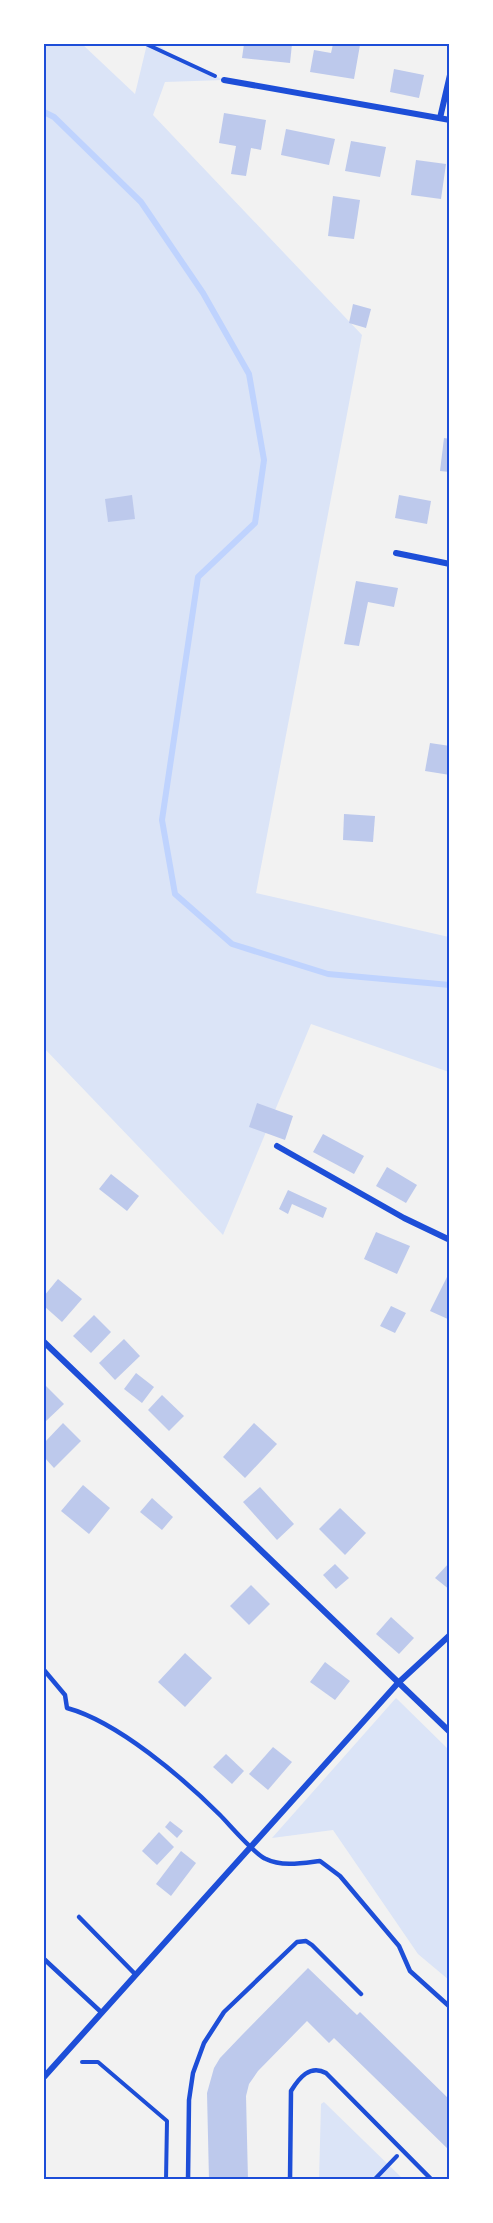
<svg xmlns="http://www.w3.org/2000/svg" width="493" height="2223" font-family="'Golos Text',sans-serif">
  <style>
    .green { fill: #dbe4f7 }
    .lines { fill: none; stroke-linecap: round; stroke-linejoin: round }
    .stream { stroke: #bfd3fe; stroke-width: 6 }
    .building { fill: #bdc9ec }
    .path { stroke: #1d4ed8; stroke-width: 4 }
    .service { stroke: #1d4ed8; stroke-width: 4.5 }
    .minor { stroke: #1d4ed8; stroke-width: 6 }
    .neatline { fill: none; stroke: #1d4ed8; stroke-width: 2 }
  </style>
  <rect width="100%" height="100%" fill="#f2f2f2"/>
  <!-- green -->
  <g class="green">
    <path d="M44 44H82L135 94 147 44H157L171 55 224 80 165 82 153 115 362 335 256 893 449 937V1072L311 1024 223 1235 44 1048Z"/>
    <path d="M396 1698 449 1750V1980L418 1954 333 1830 272 1838Z"/>
    <path d="M324 2102 403 2179 319 2180 321 2104Z"/>
  </g>
  <g class="lines">
    <!-- stream -->
    <path class="stream" d="M44 112 54 117 141 202 203 293 249 374 264 460 255 523 198 577 162 820 175 894 232 944 328 974 450 985"/>
  </g>
  <!-- building -->
  <g class="building">
    <path d="M244 44H292L290 63 242 58Z"/>
    <path d="M333 44 360 45 354 79 310 72 314 50 331 53Z"/>
    <path d="M394 69 424 75 419 98 390 92Z"/>
    <path d="M224 113 266 120 261 150 251 148 246 176 231 174 236 146 219 143Z"/>
    <path d="M286 129 335 139 329 165 281 155Z"/>
    <path d="M351 141 386 147 380 177 345 171Z"/>
    <path d="M416 160 446 164 441 199 411 195Z"/>
    <path d="M333 196 360 200 354 239 328 236Z"/>
    <path d="M353 304 371 309 366 328 349 323Z"/>
    <path d="M444 438 450 439V472L440 471Z"/>
    <path d="M132 495 135 519 108 522 105 499Z"/>
    <path d="M399 495 431 501 427 524 395 518Z"/>
    <path d="M356 581 398 588 394 607 368 602 359 646 344 644Z"/>
    <path d="M430 743 450 746V775L425 771Z"/>
    <path d="M344 814 375 816 373 842 343 840Z"/>
    <path d="M257 1103 293 1116 285 1140 249 1127Z"/>
    <path d="M323 1134 364 1156 354 1174 313 1152Z"/>
    <path d="M387 1167 417 1185 406 1203 376 1186Z"/>
    <path d="M111 1174 139 1196 127 1211 99 1189Z"/>
    <path d="M288 1190 327 1208 323 1218 292 1204 288 1214 279 1209Z"/>
    <path d="M376 1232 410 1246 397 1274 364 1259Z"/>
    <path d="M450 1271V1320L430 1311Z"/>
    <path d="M58 1279 82 1299 62 1322 44 1306V1296Z"/>
    <path d="M391 1306 406 1313 395 1333 380 1326Z"/>
    <path d="M94 1315 111 1332 91 1353 73 1336Z"/>
    <path d="M124 1339 140 1356 115 1380 99 1363Z"/>
    <path d="M136 1373 154 1387 142 1403 124 1389Z"/>
    <path d="M45 1385 64 1404 45 1422 44 1386Z"/>
    <path d="M162 1395 184 1416 169 1431 148 1410Z"/>
    <path d="M63 1423 81 1441 54 1468 44 1457V1443Z"/>
    <path d="M254 1423 277 1444 245 1478 223 1457Z"/>
    <path d="M83 1485 110 1508 89 1534 61 1511Z"/>
    <path d="M260 1487 294 1524 277 1540 243 1502Z"/>
    <path d="M152 1498 173 1517 162 1530 140 1512Z"/>
    <path d="M340 1508 366 1533 345 1555 319 1529Z"/>
    <path d="M450 1562V1590L435 1578Z"/>
    <path d="M335 1564 349 1578 336 1589 323 1575Z"/>
    <path d="M251 1585 270 1604 249 1625 230 1606Z"/>
    <path d="M391 1617 414 1638 399 1654 376 1634Z"/>
    <path d="M185 1653 212 1678 185 1707 158 1682Z"/>
    <path d="M325 1662 350 1681 335 1700 310 1682Z"/>
    <path d="M273 1747 292 1762 268 1790 249 1774Z"/>
    <path d="M226 1754 244 1771 232 1784 213 1767Z"/>
    <path d="M170 1821 183 1831 177 1838 165 1827Z"/>
    <path d="M159 1832 174 1847 157 1865 142 1851Z"/>
    <path d="M181 1851 196 1863 171 1896 156 1884Z"/>
    <path d="M308 1968 357 2015 360 2012 450 2100V2151L334 2038 329 2043 307 2021 258 2071 249 2084 246 2096 248 2180H209L207 2093 214 2068 220 2058 242 2035Z"/>
  </g>
  <g class="lines">
    <!-- path -->
    <g class="path">
      <path d="M146 44 215 76"/>
      <path d="M82 2062H98L167 2121 166 2180"/>
      <path d="M374 2180 397 2156"/>
    </g>
    <!-- service -->
    <g class="service">
      <path d="M44 1670 65 1695 67 1708C118 1722 183 1778 220 1815 230 1825 255 1855 266 1859 282 1867 303 1863 320 1861L340 1876 399 1946 410 1971 450 2007"/>
      <path d="M79 1917 136 1975"/>
      <path d="M44 1959 101 2012"/>
      <path d="M188 2180 189 2100 193 2073 204 2043 224 2012 297 1942 306 1941 312 1945 361 1994"/>
      <path d="M290 2180 291 2091C299 2078 310 2064 326 2073L432 2180"/>
    </g>
    <!-- minor -->
    <g class="minor">
      <path d="M224 80 450 120"/>
      <path d="M440 118 450 75"/>
      <path d="M396 553 450 564"/>
      <path d="M277 1146 404 1218 450 1240"/>
      <path d="M44 1342 450 1732"/>
      <path d="M44 2077 398 1683 450 1635"/>
    </g>
  </g>
  <!-- border -->
  <rect width="493" height="2223" fill="none" stroke="#ffffff" stroke-width="90"/>
  <rect x="45" y="45" width="403" height="2133" class="neatline"/>
</svg>
